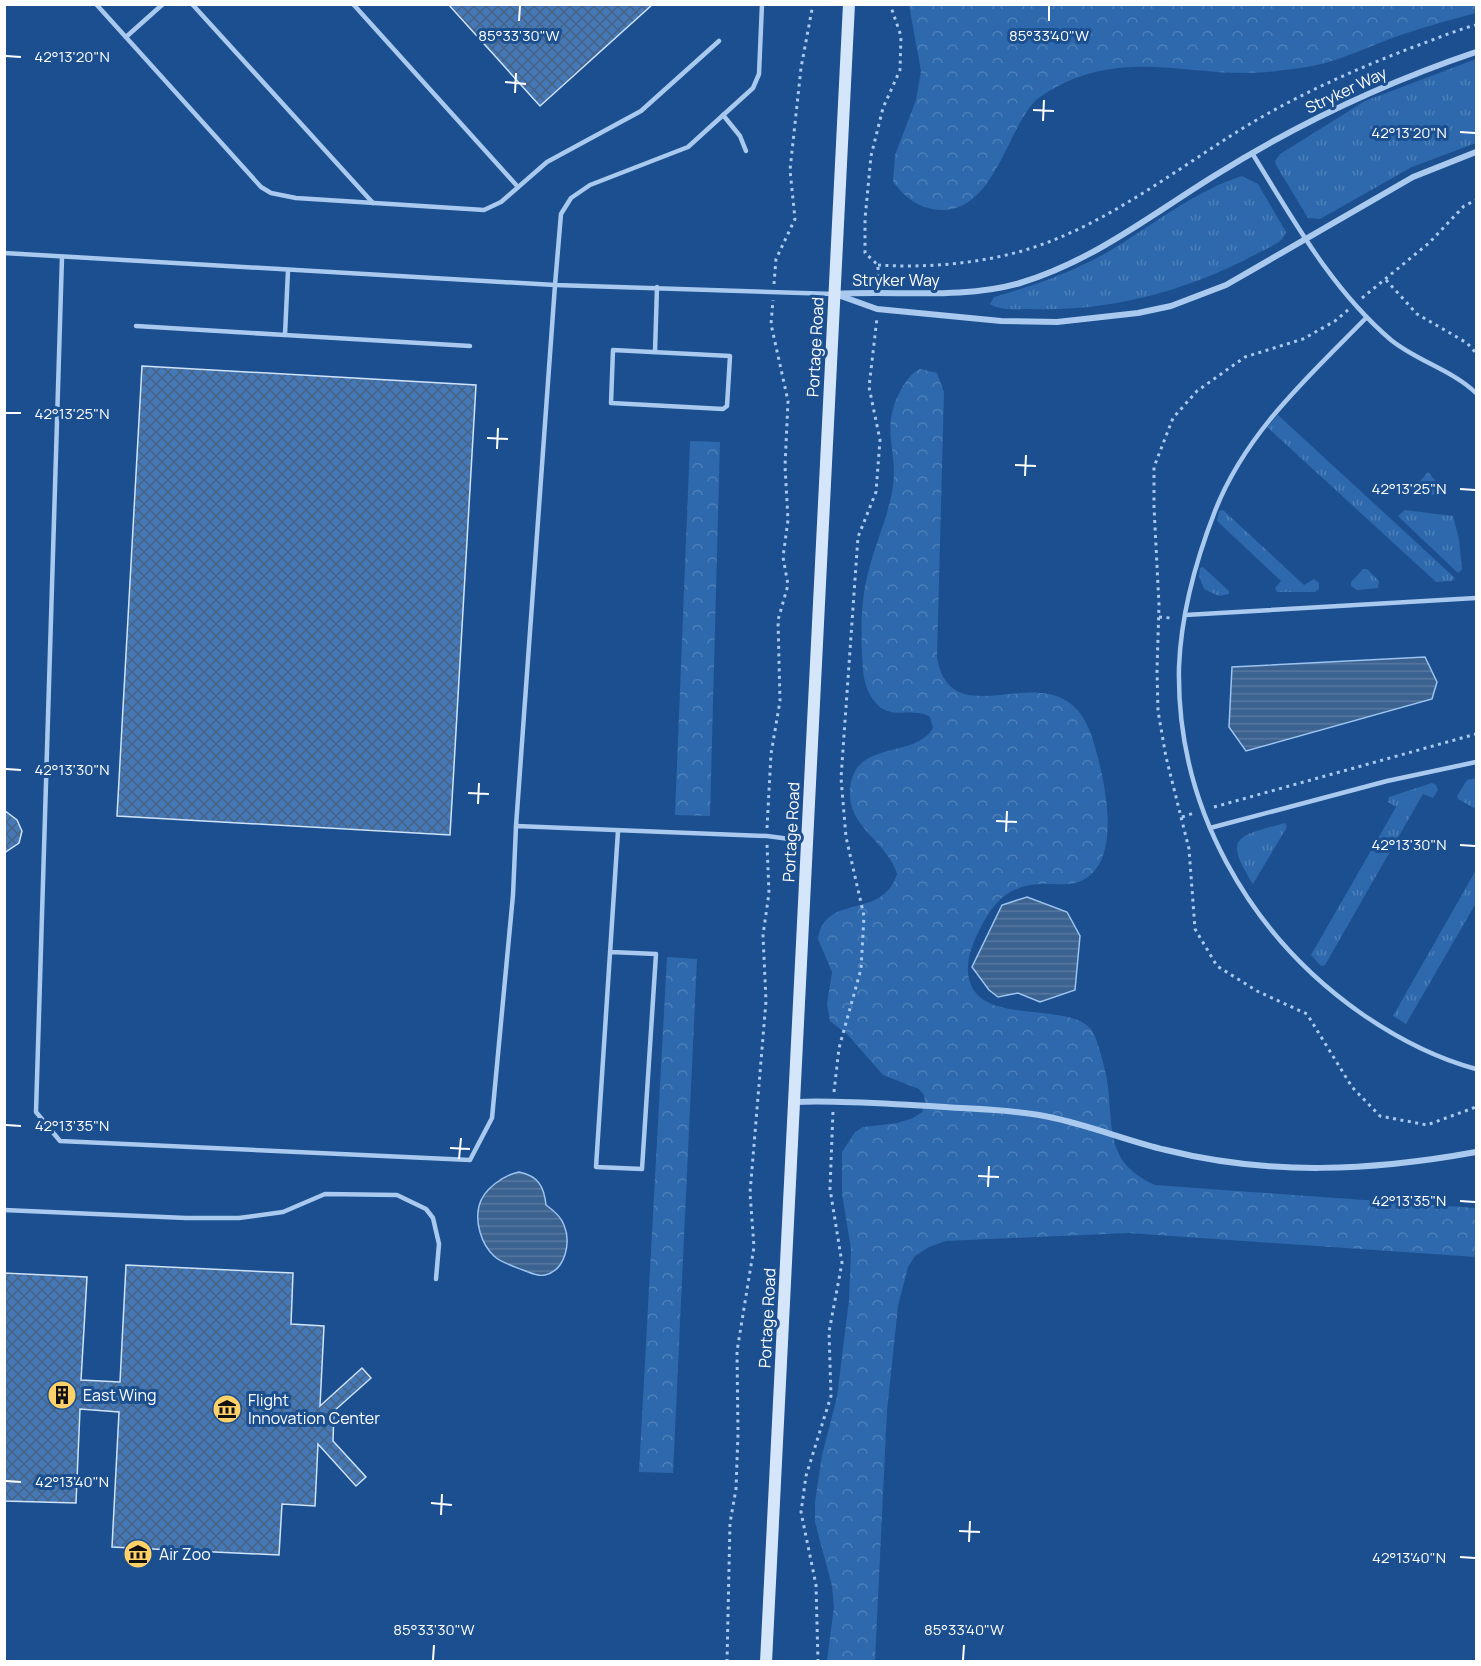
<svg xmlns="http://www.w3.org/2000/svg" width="1481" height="1666" font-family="Manrope,sans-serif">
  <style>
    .grass { fill: url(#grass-tufts) }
    .forest { fill: url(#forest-crowns) }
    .water { fill: url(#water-rules); stroke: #9cc4f0; stroke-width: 1.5 }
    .building { fill: url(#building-cross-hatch); stroke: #cfe3fa; stroke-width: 1.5 }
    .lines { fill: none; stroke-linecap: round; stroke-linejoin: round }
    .path { stroke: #a9c9ee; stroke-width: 3; stroke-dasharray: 3 4.5; stroke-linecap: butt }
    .lane { stroke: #a9c9ee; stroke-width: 4.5 }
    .street { stroke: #a9c9ee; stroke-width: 6 }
    .secondary { stroke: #d6e6fa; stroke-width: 12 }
    .ticks { fill: none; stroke: #fff; stroke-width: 2 }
    .labels { text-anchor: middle; stroke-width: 6; stroke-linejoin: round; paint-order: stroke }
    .street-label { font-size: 16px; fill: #fff; stroke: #1b4f8f }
    .poi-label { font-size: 16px; fill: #fff; stroke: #1b4f8f; text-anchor: start }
    .ticks-label { font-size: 15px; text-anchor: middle; fill: #fff; stroke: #1b4f8f; stroke-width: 6; stroke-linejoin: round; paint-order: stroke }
  </style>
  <defs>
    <pattern id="grass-tufts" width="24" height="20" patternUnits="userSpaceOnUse" patternTransform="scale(1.5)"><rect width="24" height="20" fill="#2e69ad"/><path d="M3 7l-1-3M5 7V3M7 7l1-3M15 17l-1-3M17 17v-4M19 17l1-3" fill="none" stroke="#4d80b9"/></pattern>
    <pattern id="forest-crowns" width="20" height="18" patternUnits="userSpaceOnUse" patternTransform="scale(1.5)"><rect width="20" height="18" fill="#2e69ad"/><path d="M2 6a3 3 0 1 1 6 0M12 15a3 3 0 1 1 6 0" fill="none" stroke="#4d80b9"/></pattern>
    <pattern id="water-rules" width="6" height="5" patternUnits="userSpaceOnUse" patternTransform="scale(1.5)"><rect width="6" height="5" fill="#3c6290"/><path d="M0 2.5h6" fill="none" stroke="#597aa1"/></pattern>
    <pattern id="building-cross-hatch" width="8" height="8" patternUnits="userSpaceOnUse" patternTransform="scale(1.5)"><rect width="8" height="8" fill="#4478b7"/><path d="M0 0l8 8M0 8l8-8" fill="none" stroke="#486282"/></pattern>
  </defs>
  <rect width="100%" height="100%" fill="#1b4f8f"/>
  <!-- grass -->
  <g class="grass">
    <path d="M1476 59V143L1412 167 1320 219 1308 218 1276 165 1275 161 1280 154 1365 101Z"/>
    <path d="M1242 176 1258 184 1286 232C1283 243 1268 248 1258 253 1188 291 1110 312 1030 309 1018 309 1000 311 990 304L994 297C1033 286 1070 273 1106 253 1151 227 1192 192 1242 176Z"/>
    <path d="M1278 415 1455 578 1452 581 1436 582 1267 427Z"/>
    <path d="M1428 472 1441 487 1442 491 1437 495 1421 494 1413 489Z"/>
    <path d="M1223 510 1304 585 1314 579 1319 583V589L1315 592H1277L1275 588 1281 581 1217 521 1219 511Z"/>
    <path d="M1405 510 1453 516 1459 539 1462 570 1458 573 1398 516Z"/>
    <path d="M1203 567 1229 591V594L1219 596 1204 589 1199 576 1200 568Z"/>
    <path d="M1363 569H1367L1379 581 1378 588 1357 590 1351 586V582Z"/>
    <path d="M1476 778V807L1474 808 1458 799 1457 796 1467 780Z"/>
    <path d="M1432 783 1436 785 1438 790 1433 798 1423 794 1325 965 1321 966 1311 955 1396 807 1388 802 1389 797Z"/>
    <path d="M1285 823 1287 827 1253 884C1222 836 1238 836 1285 823Z"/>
    <path d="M1476 870V903L1406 1024 1393 1016Z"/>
  </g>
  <!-- forest -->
  <g class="forest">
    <path d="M1259 4H1476V13C1450 20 1424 27 1398 36 1372 45 1344 59 1317 65 1304 68 1290 69 1277 71 1204 81 1138 49 1066 82 1057 86 1043 94 1035 101 1006 132 994 210 942 210 919 209 907 199 893 182L895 155 916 100 921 71 909 5Z"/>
    <path d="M920 369 937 373 944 392 937 657C952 747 1062 638 1093 740 1104 776 1127 869 1075 883 1063 886 1051 883 1039 884 1007 886 992 904 979 931 972 944 965 964 969 979 981 1031 1084 995 1096 1039 1101 1054 1106 1071 1108 1087 1113 1133 1107 1163 1155 1185L1476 1208V1257L1128 1233 946 1241 929 1247 915 1256 908 1267 898 1306 887 1411 875 1661H827L834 1607 832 1586 815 1522V1502L822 1455 837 1397 849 1300 851 1249 842 1194V1152L855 1132 863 1127 897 1123 913 1118 922 1112 925 1103 924 1095 919 1089 883 1075 848 1035 830 1021 827 1004 832 972 818 939C825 892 882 921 897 874 889 844 850 828 850 795 849 737 914 761 933 728L930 717C908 705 888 725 870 695 863 683 863 669 862 655 861 627 861 597 869 569 876 542 889 514 893 486 898 447 879 428 902 388 907 380 911 373 920 369Z"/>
    <path d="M690 441 720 442 710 816 675 815Z"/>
    <path d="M667 957 697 959 673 1473 639 1472Z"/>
  </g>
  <!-- water -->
  <g class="water">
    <path d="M1425 657 1437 682 1432 699 1246 751 1229 727 1232 667Z"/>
    <path d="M1027 897 1067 912 1080 936 1075 990 1040 1002 1018 993 998 997 989 990 972 967 1002 905Z"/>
    <path d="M519 1172C538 1176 544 1186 546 1205 553 1210 561 1216 564 1225 571 1242 566 1270 545 1275 538 1277 529 1272 523 1270 515 1267 500 1262 494 1256 481 1244 475 1222 479 1206 483 1189 504 1175 519 1172Z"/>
  </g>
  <!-- building -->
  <g class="building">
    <path d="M448 4H653L540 106Z"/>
    <path d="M142 366 476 385 450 835 117 816Z"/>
    <path d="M4 810 17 820 22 831 19 843 4 853Z"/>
    <path d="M126 1265 293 1273 291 1324 324 1326 320 1406 362 1368 371 1378 334 1411 333 1441 366 1477 356 1486 318 1444 315 1506 282 1504 279 1555 112 1547 119 1412 80 1409 76 1503 4 1501V1273L87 1277 81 1380 120 1382Z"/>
  </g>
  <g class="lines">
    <!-- path -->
    <g class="path">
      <path d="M878 265C925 268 976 264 1022 251 1098 229 1166 177 1232 135 1290 98 1353 70 1416 46 1436 39 1456 30 1476 25"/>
      <path d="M1386 280 1417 314 1467 343 1476 353"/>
      <path d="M774 284 776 259 795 219 790 170 801 68 813 4"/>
      <path d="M878 285V265L865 253V219L871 156 883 108 900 70 901 36 890 4"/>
      <path d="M1362 298 1429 243 1464 206 1476 200"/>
      <path d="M1348 310 1335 321 1303 339 1245 357 1197 391 1173 418 1154 467V507L1159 605 1157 670 1158 711 1166 757 1189 849 1195 929 1217 966 1257 991 1307 1014 1352 1087 1380 1116 1427 1125 1476 1107"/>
      <path d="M1159 617 1171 618"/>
      <path d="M1214 807 1476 734"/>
      <path d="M1182 817 1194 813"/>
      <path d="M767 828 771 754 780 701 778 620 788 585 783 557 788 520 785 466 788 401 771 324 773 300"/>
      <path d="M834 1092 839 1048 861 969 864 916 846 837 841 778 858 537 876 492 880 440 869 387 877 318"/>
      <path d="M727 1662 730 1523 736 1489 738 1434 737 1351 754 1247 750 1193 766 1001 763 935 769 893 767 844"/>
      <path d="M818 1662 816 1585 801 1512 806 1476 831 1396 829 1332 842 1263 830 1189 833 1111"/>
    </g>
    <!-- lane -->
    <g class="lane">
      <path d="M96 4 261 187 271 193 296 198 484 210 501 202 547 162 641 111 719 41"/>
      <path d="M192 4 373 203"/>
      <path d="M353 4 518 187"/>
      <path d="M762 4 759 74 753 88 688 147 590 185 571 198 561 214 555 285 834 294"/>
      <path d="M126 37 163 4"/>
      <path d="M723 115 740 136 746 151"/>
      <path d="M1252 153C1293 219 1331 289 1391 340 1417 361 1452 370 1476 393"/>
      <path d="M4 253 555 285 516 826"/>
      <path d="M62 257 36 1112 60 1141 470 1160 492 1118 513 895 516 826 767 836 805 841"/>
      <path d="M288 270 285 335 470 346"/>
      <path d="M1366 318C1309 376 1246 432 1215 511 1196 560 1181 614 1179 667 1176 807 1249 935 1362 1014 1397 1038 1435 1058 1476 1069"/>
      <path d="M136 326 285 335"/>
      <path d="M613 350 730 356 727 406 723 409 611 403Z"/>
      <path d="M655 352 657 287"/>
      <path d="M1185 615 1476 598"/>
      <path d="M1210 828 1387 781 1476 762"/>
      <path d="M611 952 656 954 642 1169 596 1167 618 831"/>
      <path d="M4 1210 186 1218H239L283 1212 325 1194 397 1195 426 1209 433 1218 439 1244 436 1279"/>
    </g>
    <!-- street -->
    <g class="street">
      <path d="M835 294C896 290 960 300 1020 283 1093 261 1151 215 1214 176 1297 124 1384 83 1476 52"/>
      <path d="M838 295 877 309 1001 321 1057 322 1138 313 1171 306 1226 285 1413 177 1476 152"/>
      <path d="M794 1102C840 1100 885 1104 930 1106 966 1109 1003 1109 1039 1115 1082 1122 1123 1140 1166 1150 1270 1176 1372 1171 1476 1152"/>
    </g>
    <!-- secondary -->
    <path class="secondary" d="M766 1662 849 4"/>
  </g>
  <!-- ticks -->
  <path class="ticks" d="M519 21 520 6M1049 21V6M6 56 21 57M505 82 526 84M515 93 516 73M1033 110 1054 111M1043 121 1044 100M1460 132 1475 133M6 413H21M487 438 508 439M497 449 498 428M1015 465 1036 466M1025 476 1026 455M1460 489 1475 490M6 769 21 770M468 793 489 794M478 804 479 783M996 821 1017 822M1006 832 1007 811M1460 845 1475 846M6 1125 21 1126M450 1148 470 1149M459 1159 461 1138M978 1176 999 1177M988 1187 989 1166M1460 1201 1475 1202M6 1481 21 1482M431 1503 452 1505M441 1515 442 1494M959 1531 980 1532M969 1542 970 1521M1460 1557 1475 1558M433 1660 434 1645M963 1660 964 1645"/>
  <!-- icons -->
  <defs>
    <g id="building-disc" transform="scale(1.5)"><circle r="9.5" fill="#ffd166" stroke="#1b4f8f"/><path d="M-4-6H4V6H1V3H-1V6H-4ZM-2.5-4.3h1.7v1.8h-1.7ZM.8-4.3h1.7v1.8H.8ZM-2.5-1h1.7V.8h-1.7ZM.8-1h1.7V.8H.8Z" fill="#111"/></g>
    <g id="museum-disc" transform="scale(1.5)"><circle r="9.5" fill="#ffd166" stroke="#1b4f8f"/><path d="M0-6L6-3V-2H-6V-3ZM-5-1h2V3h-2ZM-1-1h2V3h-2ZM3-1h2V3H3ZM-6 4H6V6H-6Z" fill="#111"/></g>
  </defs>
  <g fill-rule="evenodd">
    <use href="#building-disc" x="62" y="1395"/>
    <use href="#museum-disc" x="227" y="1409"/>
    <use href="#museum-disc" x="138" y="1554"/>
  </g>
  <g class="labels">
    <!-- street labels -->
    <g class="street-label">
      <text transform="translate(1346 90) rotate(-25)" y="6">Stryker Way</text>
      <text x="896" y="286">Stryker Way</text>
      <text transform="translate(815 347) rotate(-87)" y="6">Portage Road</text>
      <text transform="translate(791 832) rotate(-87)" y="6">Portage Road</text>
      <text transform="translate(767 1318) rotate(-87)" y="6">Portage Road</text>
    </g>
    <!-- poi labels -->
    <g class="poi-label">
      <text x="83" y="1401">East Wing</text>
      <text x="248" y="1406">Flight<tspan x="248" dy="18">Innovation Center</tspan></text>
      <text x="159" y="1560">Air Zoo</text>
    </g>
  </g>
  <g class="ticks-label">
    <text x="519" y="41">85°33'30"W</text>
    <text x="1049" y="41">85°33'40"W</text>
    <text x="72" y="62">42°13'20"N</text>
    <text x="1409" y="138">42°13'20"N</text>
    <text x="72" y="419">42°13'25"N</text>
    <text x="1409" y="494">42°13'25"N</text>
    <text x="72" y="775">42°13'30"N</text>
    <text x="1409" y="850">42°13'30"N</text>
    <text x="72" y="1131">42°13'35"N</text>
    <text x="1409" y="1206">42°13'35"N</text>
    <text x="72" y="1487">42°13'40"N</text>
    <text x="1409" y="1563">42°13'40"N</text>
    <text x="434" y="1635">85°33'30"W</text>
    <text x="964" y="1635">85°33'40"W</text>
  </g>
  <!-- border -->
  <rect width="1481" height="1666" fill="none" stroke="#ffffff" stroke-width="12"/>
</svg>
